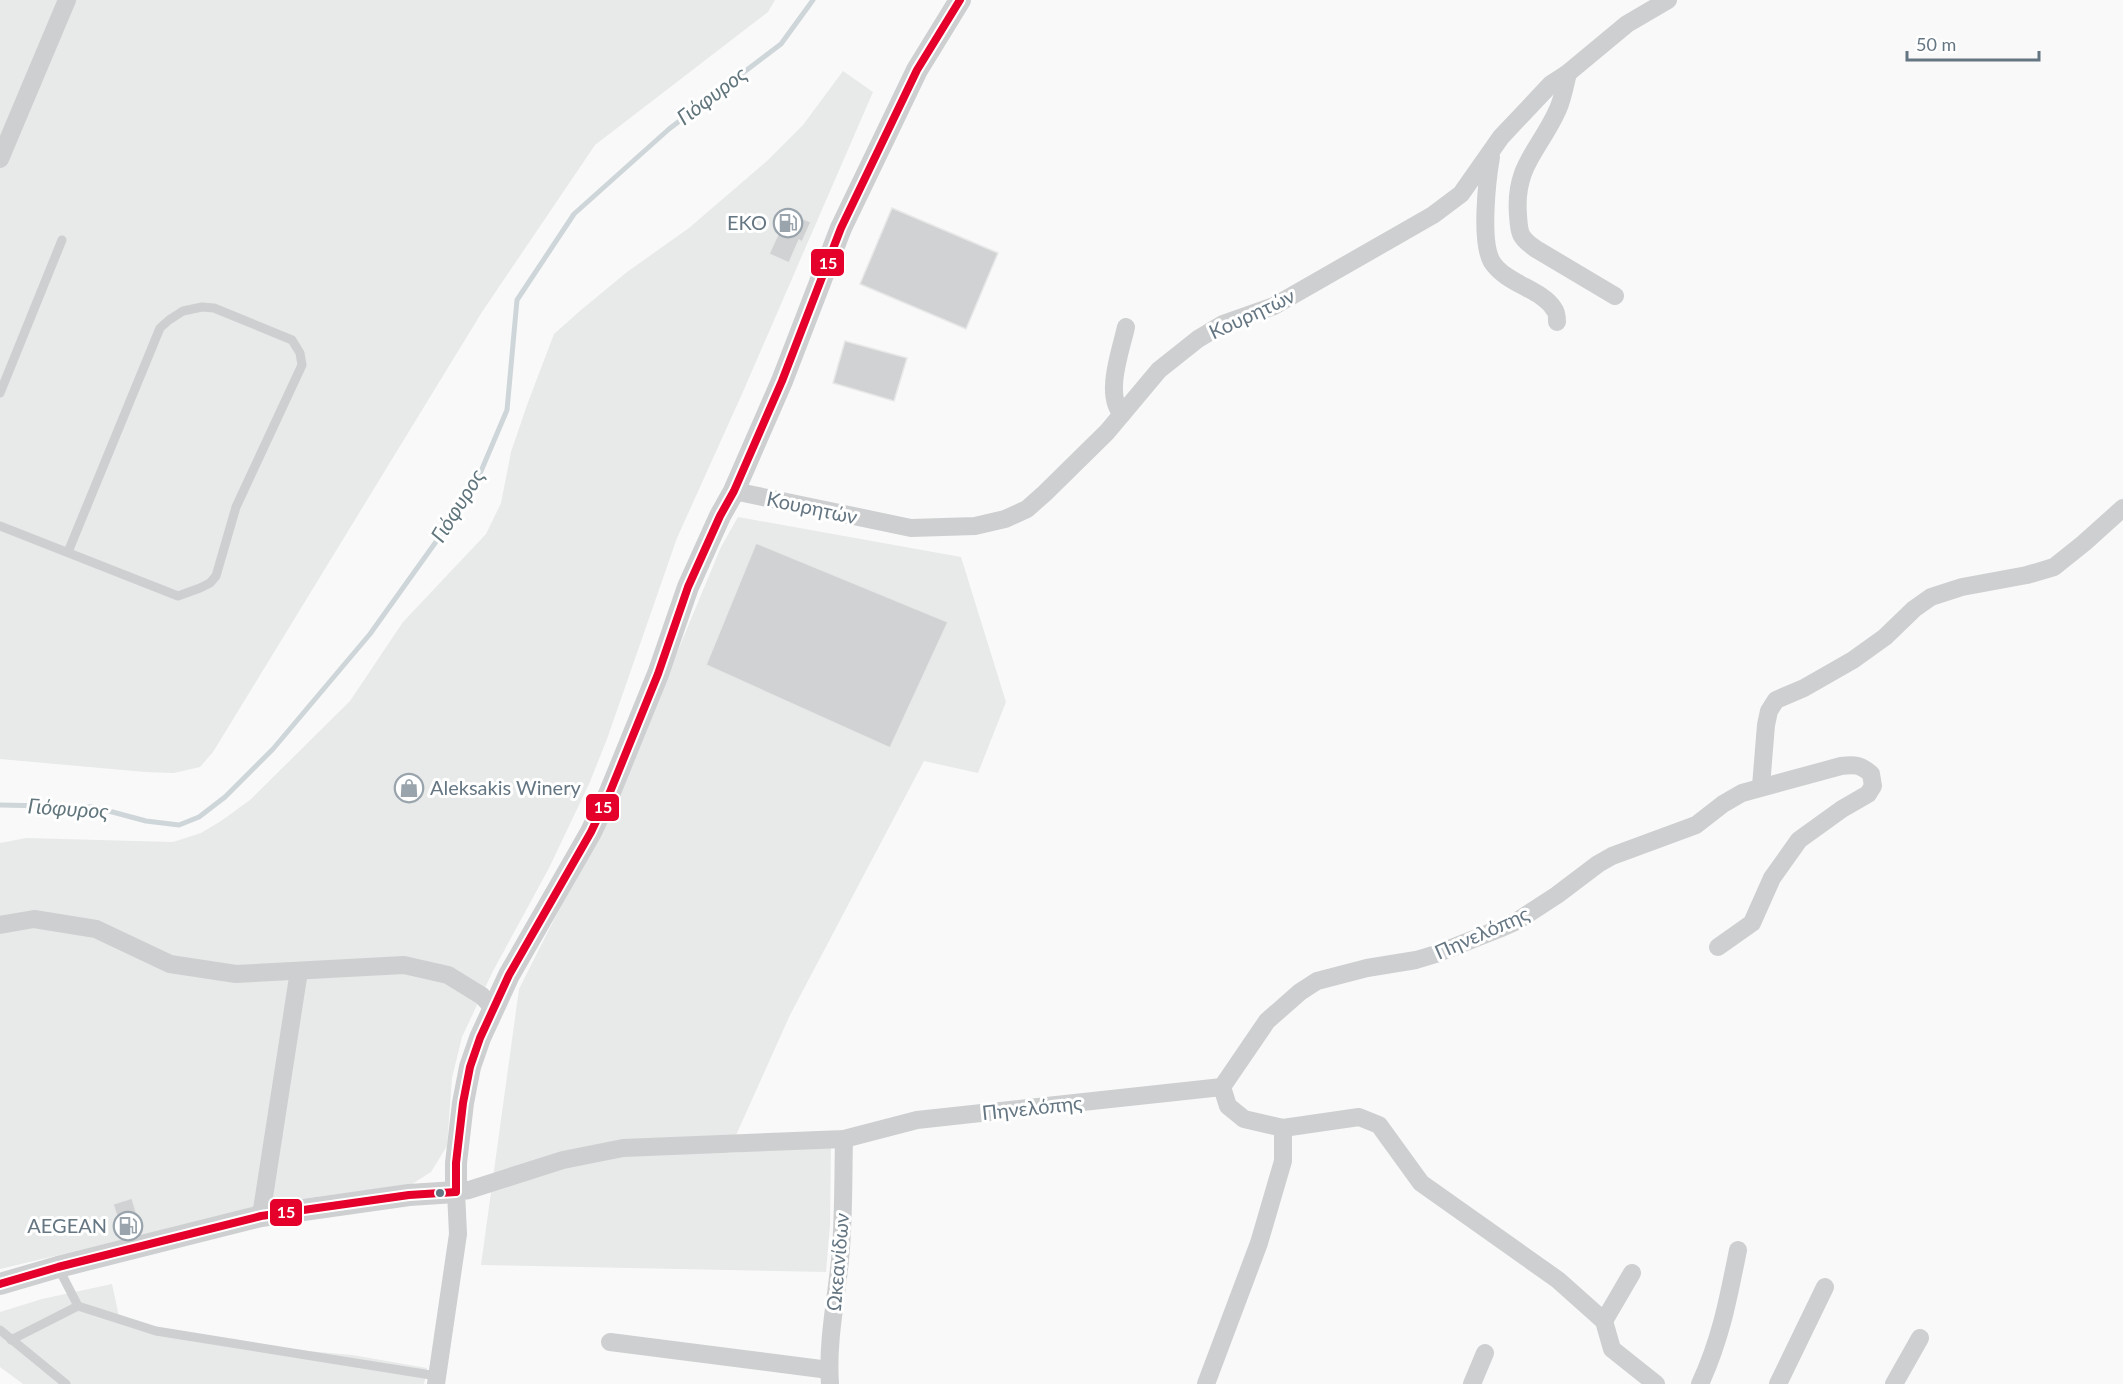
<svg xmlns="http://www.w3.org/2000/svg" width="2123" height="1384" font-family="Lato,sans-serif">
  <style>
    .built { fill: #e8e9e9 }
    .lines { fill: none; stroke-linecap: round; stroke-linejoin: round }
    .stream { stroke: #ced6d9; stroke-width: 5 }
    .building { fill: #d0d2d3; stroke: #e8e8e8; stroke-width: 1.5 }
    .service { stroke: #cecfd0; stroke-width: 9 }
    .minor { stroke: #cecfd0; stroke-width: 18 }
    .tertiary { stroke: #cecfd0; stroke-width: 22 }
    .bus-1-casing { stroke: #fff; stroke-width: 12 }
    .bus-1 { stroke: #e4002b; stroke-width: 8 }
    .bus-dot { fill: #657683; stroke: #fff; stroke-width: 2 }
    .labels { text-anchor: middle; stroke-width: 6; stroke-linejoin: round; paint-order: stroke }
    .poi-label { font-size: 20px; fill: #657683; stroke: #fff; text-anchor: end }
    .street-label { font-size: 20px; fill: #657683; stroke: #fff }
    .water-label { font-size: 21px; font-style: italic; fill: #60757c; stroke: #fff }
    .line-badge { stroke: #fff; stroke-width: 2 }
    .badge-label { font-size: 16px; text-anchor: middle; font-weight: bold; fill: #fff }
  </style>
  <rect width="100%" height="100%" fill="#f9f9f9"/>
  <!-- built -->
  <g class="built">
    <path d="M0 0H775L768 12 595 145 482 312 213 752 200 767 174 773 145 772 0 759Z"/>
    <path d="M843 71 873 92 742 394 677 538 607 739 589 784 549 868 493 971 462 1037 452 1078 447 1146 431 1172 412 1184 286 1201 0 1269V843L26 838 173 842 201 833 221 821 250 800 350 701 403 622 486 534 501 503 511 452 527 405 554 334 581 310 627 272 689 228 768 160 803 125Z"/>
    <path d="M738 517 961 557 1006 702 978 773 924 761 790 1015 728 1153 831 1146 830 1225 826 1272 481 1265 519 989 621 787 721 547Z"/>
    <path d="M112 1284 120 1321 274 1348 352 1355 427 1368 424 1384H23L0 1367V1312L42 1299Z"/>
  </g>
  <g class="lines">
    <!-- stream -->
    <path class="stream" d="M0 805 94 807 146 821 179 825 199 817 225 797 273 749 370 634 473 490 507 410 517 300 574 214 669 129 781 44 813 0"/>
  </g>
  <!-- building -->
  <g class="building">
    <path d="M892 208 998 253 966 329 860 284Z"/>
    <path d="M780 209 811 222 802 242 799 240 789 263 769 254 780 230 772 227Z"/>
    <path d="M845 341 907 358 894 401 833 383Z"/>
    <path d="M756 543 948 622 890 748 706 665Z"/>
    <path d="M132 1198 141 1228 122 1233 113 1204Z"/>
  </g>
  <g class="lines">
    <!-- service -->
    <g class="service">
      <path d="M0 393 62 240"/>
      <path d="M0 526 178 596 200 588 210 583 216 576 236 507 302 365 300 353 292 340 214 308 202 307 183 311 169 320 160 328 68 552"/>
      <path d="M58 1267 78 1306 156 1331 437 1376"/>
      <path d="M0 1330 66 1384"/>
      <path d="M11 1340 78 1306"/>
    </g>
    <!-- minor -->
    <g class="minor">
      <path d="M1568 73C1565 85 1563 98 1558 109 1540 150 1514 165 1518 215 1519 234 1520 238 1536 249L1615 296"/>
      <path d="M1491 157C1487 180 1480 242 1492 262 1506 284 1542 289 1554 309 1557 312 1557 318 1557 322"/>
      <path d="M0 159 67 0"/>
      <path d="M1122 414C1104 395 1121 350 1126 327"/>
      <path d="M734 491 911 528 975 526 1005 519 1027 509 1045 493 1107 432 1159 370 1198 339 1223 324 1274 306 1433 215 1461 194 1501 137 1551 84 1568 73 1627 24 1668 0"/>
      <path d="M1761 786 1766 725 1769 711 1776 700 1804 688 1853 660 1885 637 1914 609 1931 597 1962 587 2027 575 2054 567 2084 543 2123 508"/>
      <path d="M0 925 34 919 96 929 170 964 236 974 404 965 448 975 482 996 493 1008"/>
      <path d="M261 1216 299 971"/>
      <path d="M1604 1321 1632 1273"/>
      <path d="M610 1342 829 1370"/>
      <path d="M436 1384 458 1234 456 1192 469 1190 563 1160 623 1148 844 1139 917 1120 1222 1087"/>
      <path d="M830 1384C827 1342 836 1301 840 1260 844 1220 843 1179 844 1139"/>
      <path d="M1206 1384 1259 1243 1283 1161V1128"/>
      <path d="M1472 1384 1485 1353"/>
      <path d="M1656 1384 1612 1349 1604 1321 1558 1280 1421 1183 1379 1125 1359 1117 1283 1128 1244 1119 1228 1106 1222 1087 1267 1021 1300 992 1317 981 1367 968 1416 960 1436 954 1499 929 1517 921 1557 895 1598 864 1612 856 1696 825 1723 804 1742 793 1841 766C1855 764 1861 765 1871 774L1873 786 1868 794 1842 809 1799 840 1772 878 1752 923 1718 947"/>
      <path d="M1700 1384C1721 1338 1728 1300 1738 1250"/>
      <path d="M1778 1384 1825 1287"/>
      <path d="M1894 1384 1920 1338"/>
    </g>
    <!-- tertiary -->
    <path class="tertiary" d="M0 1284 58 1267 261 1216 409 1195 456 1192V1163L463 1103 470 1067 480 1038 509 975 591 832 610 792 658 674 688 587 720 516 734 491 782 381 841 228 917 70 960 0"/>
    <!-- bus-1 casing -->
    <g class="bus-1-casing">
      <path id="bus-1" d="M0 1284 58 1267 261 1216 409 1195 456 1192V1163L463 1103 470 1067 480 1038 509 975 591 832 610 792 658 674 688 587 720 516 734 491 782 381 841 228 917 70 960 0"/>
    </g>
    <!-- bus-1 -->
    <use href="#bus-1" class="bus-1"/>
  </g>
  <!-- icons -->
  <defs>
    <g id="fuel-ring" transform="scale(1.5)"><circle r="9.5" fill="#fff" stroke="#99a4ac" stroke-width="1.5"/><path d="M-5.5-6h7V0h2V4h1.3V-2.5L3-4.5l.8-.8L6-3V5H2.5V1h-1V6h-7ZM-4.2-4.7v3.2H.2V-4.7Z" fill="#99a4ac"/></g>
    <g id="shop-ring" transform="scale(1.5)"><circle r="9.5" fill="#fff" stroke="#99a4ac" stroke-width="1.5"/><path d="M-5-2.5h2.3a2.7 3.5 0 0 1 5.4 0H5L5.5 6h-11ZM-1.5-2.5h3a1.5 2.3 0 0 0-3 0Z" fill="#99a4ac"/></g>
  </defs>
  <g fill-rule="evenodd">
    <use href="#fuel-ring" x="788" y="223"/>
    <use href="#shop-ring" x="409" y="788"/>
    <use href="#fuel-ring" x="128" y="1226"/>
  </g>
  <!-- markers -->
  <circle class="bus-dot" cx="440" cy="1193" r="5"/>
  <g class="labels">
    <!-- poi labels -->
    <g class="poi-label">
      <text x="767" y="230">EKO</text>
      <text x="430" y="795" text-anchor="start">Aleksakis Winery</text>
      <text x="107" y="1233">AEGEAN</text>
    </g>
    <!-- street labels -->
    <g class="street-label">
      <text transform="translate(1252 314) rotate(-25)" y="7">Κουρητών</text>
      <text transform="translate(812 508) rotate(12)" y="7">Κουρητών</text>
      <text transform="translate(1482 933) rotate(-24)" y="7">Πηνελόπης</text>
      <text transform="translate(1032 1108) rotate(-6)" y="7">Πηνελόπης</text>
      <text transform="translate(838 1262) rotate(-85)" y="7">Ωκεανίδων</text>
    </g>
    <!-- water labels -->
    <g class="water-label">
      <text transform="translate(712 96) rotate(-37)" y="7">Γιόφυρος</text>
      <text transform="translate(458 506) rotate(-58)" y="7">Γιόφυρος</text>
      <text transform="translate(68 809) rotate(4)" y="7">Γιόφυρος</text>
    </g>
  </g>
  <g class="line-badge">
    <rect x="810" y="248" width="35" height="29" rx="6" fill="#e4002b"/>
    <rect x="585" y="793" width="35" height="29" rx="6" fill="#e4002b"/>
    <rect x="269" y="1198" width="34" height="29" rx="6" fill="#e4002b"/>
  </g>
  <g class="badge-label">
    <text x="828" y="269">15</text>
    <text x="603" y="813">15</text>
    <text x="286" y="1218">15</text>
  </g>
  <!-- scale -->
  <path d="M1907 51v9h132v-9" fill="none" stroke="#657683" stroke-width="3"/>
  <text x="1916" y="51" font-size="18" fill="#657683" stroke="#ffffff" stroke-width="4.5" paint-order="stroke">50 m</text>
</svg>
